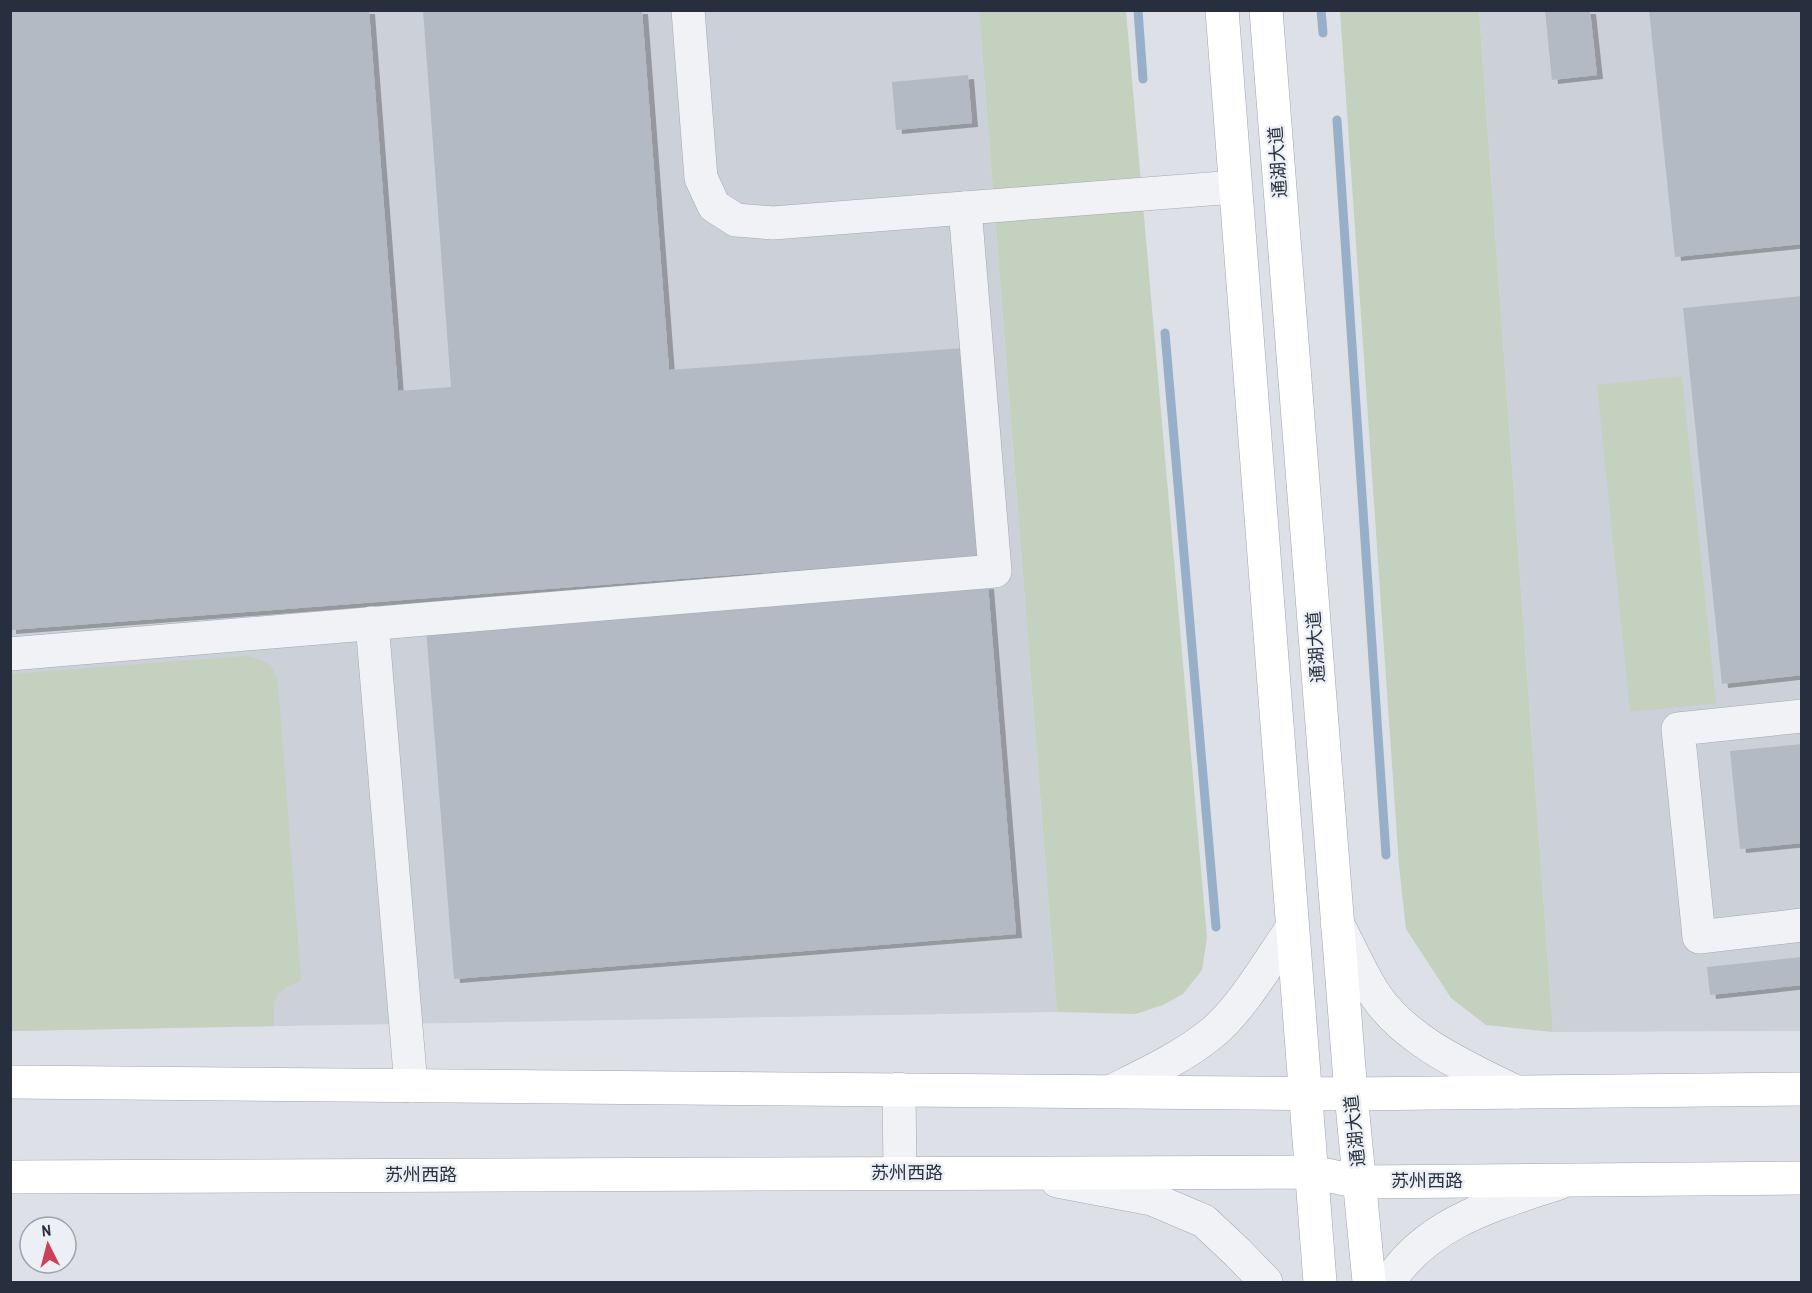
<svg xmlns="http://www.w3.org/2000/svg" width="1812" height="1293" font-family="'Archivo Narrow','Noto Sans SC',sans-serif">
  <style>
    .built { fill: #cbd0d9 }
    .green { fill: #c3d1be }
    .lines { fill: none; stroke-linecap: round; stroke-linejoin: round }
    .stream { stroke: #97afc8; stroke-width: 9 }
    .building { fill: #b4bac4; filter: url(#shadow) }
    .minor-casing { stroke: #a3a8b1; stroke-width: 34 }
    .major-casing { stroke: #9ca5b3; stroke-width: 34 }
    .minor { stroke: #f0f2f5; stroke-width: 33 }
    .major { stroke: #fff; stroke-width: 33 }
    .labels { text-anchor: middle; stroke-width: 5; stroke-linejoin: round; paint-order: stroke }
    .street-label { font-size: 18px; fill: #272f3e; stroke: #ecf0f5 }
  </style>
  <defs>
    <filter id="shadow"><feDropShadow dx="6" dy="4" stdDeviation="0" flood-color="#0004"/></filter>
  </defs>
  <rect width="100%" height="100%" fill="#dde1e7"/>
  <!-- built -->
  <g class="built">
    <path d="M10 11H979L1057 1012 11 1031Z"/>
    <path d="M1479 11H1801V1031L1553 1032Z"/>
  </g>
  <!-- green -->
  <g class="green">
    <path d="M979 11H1126L1207 938 1202 970 1183 994 1163 1005 1136 1014 1057 1012Z"/>
    <path d="M1340 11H1479L1553 1032 1486 1025 1451 998 1406 929 1399 866Z"/>
    <path d="M1682 376 1716 703 1630 712 1597 385Z"/>
    <path d="M247 656C266 661 274 663 278 685L301 980C272 994 274 995 274 1026L11 1031V674Z"/>
  </g>
  <g class="lines">
    <!-- stream -->
    <g class="stream">
      <path d="M1138 10 1143 79"/>
      <path d="M1321 10 1323 33"/>
      <path d="M1337 120 1386 855"/>
      <path d="M1165 333 1216 927"/>
    </g>
  </g>
  <!-- building -->
  <g class="building">
    <path d="M10 10H369L398 391 451 387 423 10H642L669 370 964 348 980 556 10 630Z"/>
    <path d="M1545 10H1590L1597 75 1552 80Z"/>
    <path d="M1649 10H1802V244L1675 257Z"/>
    <path d="M968 75 972 123 896 130 892 82Z"/>
    <path d="M1802 296V675L1722 684 1683 308Z"/>
    <path d="M988 585 1016 934 454 979 426 630Z"/>
    <path d="M1802 744V843L1740 849 1730 751Z"/>
    <path d="M1802 957V985L1710 995 1707 967Z"/>
  </g>
  <g class="lines">
    <!-- minor casing -->
    <g class="minor-casing">
      <g id="minor">
        <path d="M688 10 701 178 714 206 736 220 773 223 1235 187"/>
        <path d="M372 623 411 1086"/>
        <path d="M10 654 995 571 965 208"/>
        <path d="M1802 716 1678 729 1699 937 1802 925"/>
        <path d="M1337 923C1350 947 1361 974 1376 996 1407 1042 1468 1068 1516 1092"/>
        <path d="M899 1089 900 1173"/>
        <path d="M1112 1091C1146 1074 1181 1058 1211 1034 1242 1009 1269 961 1292 928"/>
        <path d="M1057 1181 1152 1199 1204 1221 1237 1252 1266 1282"/>
        <path d="M1389 1282C1427 1222 1496 1204 1559 1183"/>
      </g>
    </g>
    <!-- major casing -->
    <g class="major-casing">
      <g id="major">
        <path d="M1222 10 1320 1282"/>
        <path d="M1266 10 1351 1094 1369 1282"/>
        <path d="M10 1082 1351 1094 1802 1089"/>
        <path d="M10 1177 1311 1172 1360 1182 1802 1178"/>
      </g>
    </g>
    <!-- minor -->
    <use href="#minor" class="minor"/>
    <!-- major -->
    <use href="#major" class="major"/>
  </g>
  <g class="labels">
    <!-- street labels -->
    <g class="street-label">
      <text transform="translate(1278 162) rotate(-94)" y="6">通湖大道</text>
      <text transform="translate(1316 647) rotate(-94)" y="6">通湖大道</text>
      <text transform="translate(1355 1131) rotate(-96)" y="6">通湖大道</text>
      <text x="907" y="1179">苏州西路</text>
      <text x="421" y="1181">苏州西路</text>
      <text x="1427" y="1187">苏州西路</text>
    </g>
  </g>
  <!-- border -->
  <rect width="1812" height="1293" fill="none" stroke="#272f3e" stroke-width="24"/>
  <!-- north arrow -->
  <g transform="translate(48 1245) rotate(354)"><circle r="28" fill="#ecf0f5" stroke="#9da3ac" stroke-width="1.5"/>
  <path d="M0-4.5L10 22L0 15L-10 22Z" fill="#ce4055"/>
  <text y="-9" font-size="16" font-weight="bold" text-anchor="middle" fill="#272f3e">N</text>
  </g>
</svg>
